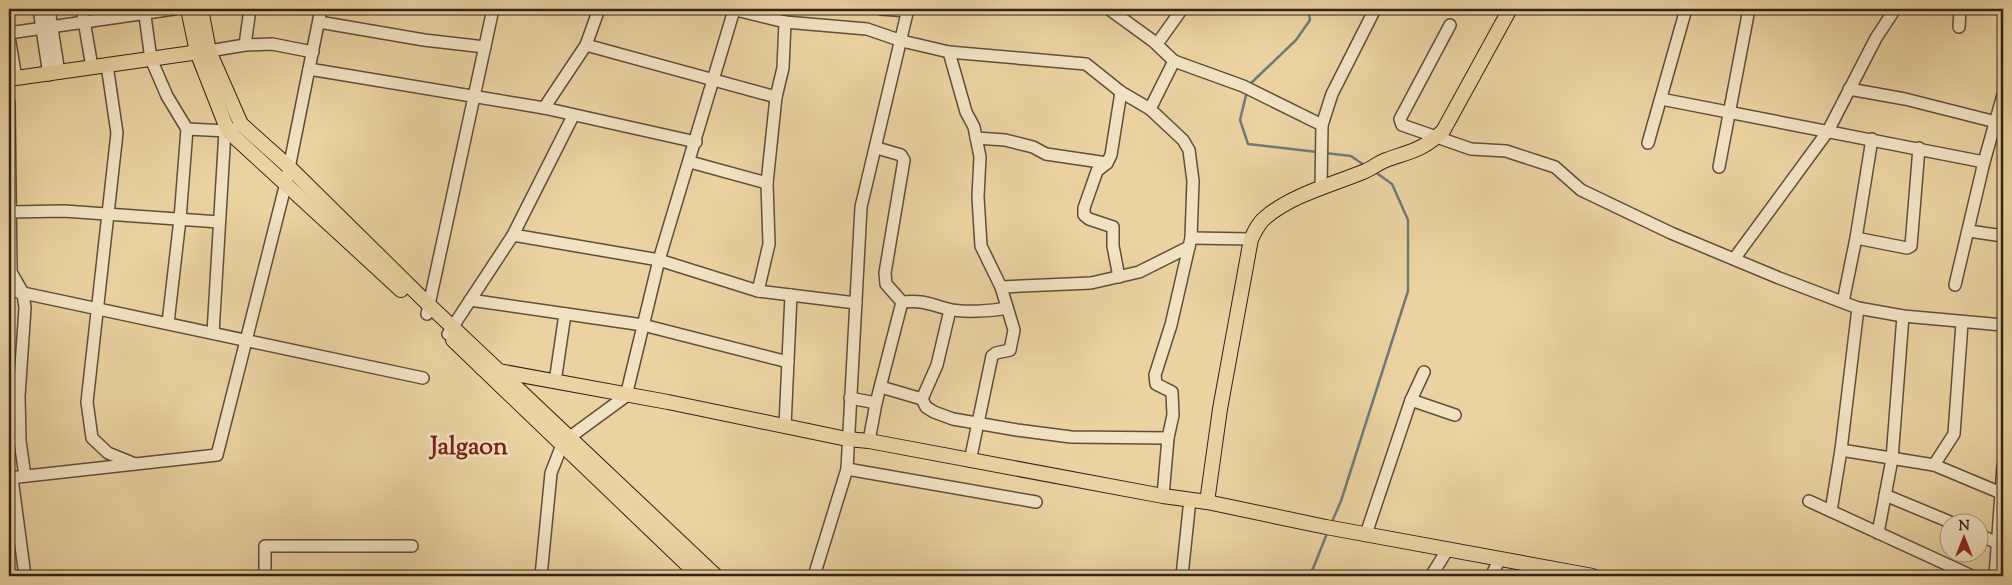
<svg xmlns="http://www.w3.org/2000/svg" width="2012" height="585" font-family="'Sorts Mill Goudy',serif">
  <style>
    .lines { fill: none; stroke-linecap: round; stroke-linejoin: round }
    .stream { stroke: #717b73; stroke-width: 2.5 }
    .minor-casing { stroke: #5f4f3a; stroke-width: 14 }
    .major-casing { stroke: #312317; stroke-width: 16 }
    .minor { stroke: #f1e2c2; stroke-width: 11 }
    .major { stroke: #ead2a1; stroke-width: 14 }
    .labels { text-anchor: middle; stroke-width: 5; stroke-linejoin: round; paint-order: stroke }
    .town-label { font-size: 25px; font-weight: bold; fill: #7a1f14; stroke: #f1e2c2 }
  </style>
  <rect width="100%" height="100%" fill="#ead2a1"/>
  <filter id="stains"><feTurbulence type="fractalNoise" baseFrequency=".004" numOctaves="4"/><feColorMatrix values="0 0 0 0 .2 0 0 0 0 .09 0 0 0 0 .02 0 0 0 .5 -.17"/></filter>
  <radialGradient id="worn" r=".72"><stop offset=".6" stop-color="#630" stop-opacity="0"/><stop offset="1" stop-color="#630" stop-opacity=".3"/></radialGradient>
  <g class="lines">
    <!-- stream -->
    <g class="stream">
      <path d="M1147 9H1150"/>
      <path d="M1248 86 1296 40 1310 20 1308 9"/>
      <path d="M1247 91 1240 120 1248 144 1317 152"/>
      <path d="M1325 153 1351 156 1364 165"/>
      <path d="M1331 524 1341 501 1408 291V220L1392 184 1375 172"/>
      <path d="M1310 576 1328 531"/>
    </g>
    <!-- minor casing -->
    <g class="minor-casing">
      <g id="minor">
        <path d="M39 9 49 75"/>
        <path d="M49 9 59 73"/>
        <path d="M82 9 92 67"/>
        <path d="M144 9 151 59 167 96 187 129 180 219 168 323"/>
        <path d="M732 9 785 22 867 29 902 41 949 52 1086 64 1121 92 1150 109 1183 140 1189 150 1193 181 1191 238 1171 325 1155 375 1156 384 1172 392 1173 415 1168 438 1163 496"/>
        <path d="M881 9 908 11"/>
        <path d="M1109 9 1153 41 1174 61 1150 109"/>
        <path d="M319 22 424 40 485 47"/>
        <path d="M1450 25 1400 119 1402 125 1471 149 1506 151 1555 167 1581 190 1671 233 1779 278 1858 308 1903 316 2003 325"/>
        <path d="M1959 27 1960 9"/>
        <path d="M9 33 174 9"/>
        <path d="M9 37 16 78"/>
        <path d="M1157 44 1182 9"/>
        <path d="M245 45 250 9"/>
        <path d="M586 45 776 97"/>
        <path d="M209 51 245 45 272 44 313 52"/>
        <path d="M949 52 966 112 974 127 980 157 978 197 981 246 1001 287 1014 330 1010 350 996 353 992 356 970 461"/>
        <path d="M1174 61 1243 86 1322 125"/>
        <path d="M107 65 117 133 87 402 92 438 108 453 135 464"/>
        <path d="M309 69 544 108 696 142"/>
        <path d="M1849 89 1905 99 1996 122"/>
        <path d="M1661 99 1984 162"/>
        <path d="M9 102 11 272 23 293 25 308 19 396 20 441 25 476"/>
        <path d="M544 108 586 45 599 9"/>
        <path d="M187 129 228 131 232 129"/>
        <path d="M976 138 1005 140 1033 147 1046 154 1107 163"/>
        <path d="M1648 143 1686 9"/>
        <path d="M690 162 767 183"/>
        <path d="M1719 167 1749 9"/>
        <path d="M1321 189 1322 125 1332 94 1375 9"/>
        <path d="M9 212 64 211 219 222"/>
        <path d="M1969 231 2003 236"/>
        <path d="M513 235 573 116"/>
        <path d="M1191 238 1251 239"/>
        <path d="M1856 238 1872 139"/>
        <path d="M1734 259 1828 131 1876 38 1895 9"/>
        <path d="M1119 277 1113 246V227L1089 219 1084 215V208L1097 171 1107 163 1111 155 1121 92"/>
        <path d="M1955 285 1984 162 2003 95"/>
        <path d="M1001 287 1091 283 1139 272 1189 247"/>
        <path d="M9 290 423 378"/>
        <path d="M758 291 769 244 767 183 776 97 783 68 785 22"/>
        <path d="M470 300 643 325 788 362"/>
        <path d="M902 302C924 300 928 304 948 309 963 313 992 311 1007 308"/>
        <path d="M1843 302 1856 238 1907 248 1911 246 1919 148"/>
        <path d="M427 314 493 9"/>
        <path d="M213 333 225 131"/>
        <path d="M448 334 513 235 659 260 758 291 856 303"/>
        <path d="M555 382 565 314"/>
        <path d="M881 387 922 399 926 407 934 412 953 419 1017 430 1071 437 1168 438"/>
        <path d="M850 398 876 403"/>
        <path d="M922 399 937 365 950 310"/>
        <path d="M1411 400 1455 415"/>
        <path d="M785 426 791 295"/>
        <path d="M570 437 626 396 659 260 734 10"/>
        <path d="M869 441 876 403 902 302 886 284 885 273 904 160 901 155 877 148"/>
        <path d="M1841 450 1934 465 2001 493"/>
        <path d="M1934 465 1954 434 1962 323"/>
        <path d="M847 469 1036 502"/>
        <path d="M9 478 217 455 286 183 321 9"/>
        <path d="M12 478 25 576"/>
        <path d="M1885 495 1950 522"/>
        <path d="M1809 501 1972 576"/>
        <path d="M1831 511 1841 450 1858 308"/>
        <path d="M1878 533 1892 459 1903 316"/>
        <path d="M1366 534 1411 400 1424 372"/>
        <path d="M1980 535 1997 543"/>
        <path d="M265 576V546H412"/>
        <path d="M541 576 551 473 562 445"/>
        <path d="M814 576 847 469 861 207 908 9"/>
        <path d="M1182 576 1190 499"/>
        <path d="M1431 576 1448 549"/>
        <path d="M1491 576 1500 559"/>
        <path d="M1995 576 2003 466"/>
      </g>
    </g>
    <!-- major casing -->
    <g class="major-casing">
      <g id="major">
        <path d="M188 9 197 52 228 131 401 290"/>
        <path d="M201 9 209 51 241 124 289 167 429 305 716 576"/>
        <path d="M9 79 206 51"/>
        <path d="M453 340 699 576"/>
        <path d="M482 368 668 402 847 439 869 441 1163 496 1207 502 1326 527 1593 576"/>
        <path d="M1207 502 1220 409 1251 239C1255 231 1259 222 1266 217 1292 195 1331 185 1363 172 1371 169 1378 163 1386 160 1411 151 1423 150 1443 131L1510 9"/>
      </g>
    </g>
    <!-- minor -->
    <use href="#minor" class="minor"/>
    <!-- major -->
    <use href="#major" class="major"/>
  </g>
  <g class="labels">
    <!-- town labels -->
    <g class="town-label">
      <text x="469" y="454">Jalgaon</text>
    </g>
  </g>
  <!-- margin -->
  <rect width="2012" height="585" fill="none" stroke="#ead2a1" stroke-width="30"/>
  <rect x="10" y="10" width="1992" height="565" fill="none" stroke="#312317" stroke-width="2.5"/>
  <rect x="15" y="15" width="1982" height="555" fill="none" stroke="#312317"/>
  <!-- north arrow -->
  <g transform="translate(1964 538)"><circle r="24" fill="#f1e2c2" stroke="#a4967e"/>
  <path d="M0-4L9 19L0 12L-9 19Z" fill="#8f2418"/>
  <text y="-8" font-size="14" font-weight="bold" text-anchor="middle" fill="#312317">N</text>
  </g>
  <rect width="100%" height="100%" filter="url(#stains)"/>
  <rect width="100%" height="100%" fill="url(#worn)"/>
</svg>
